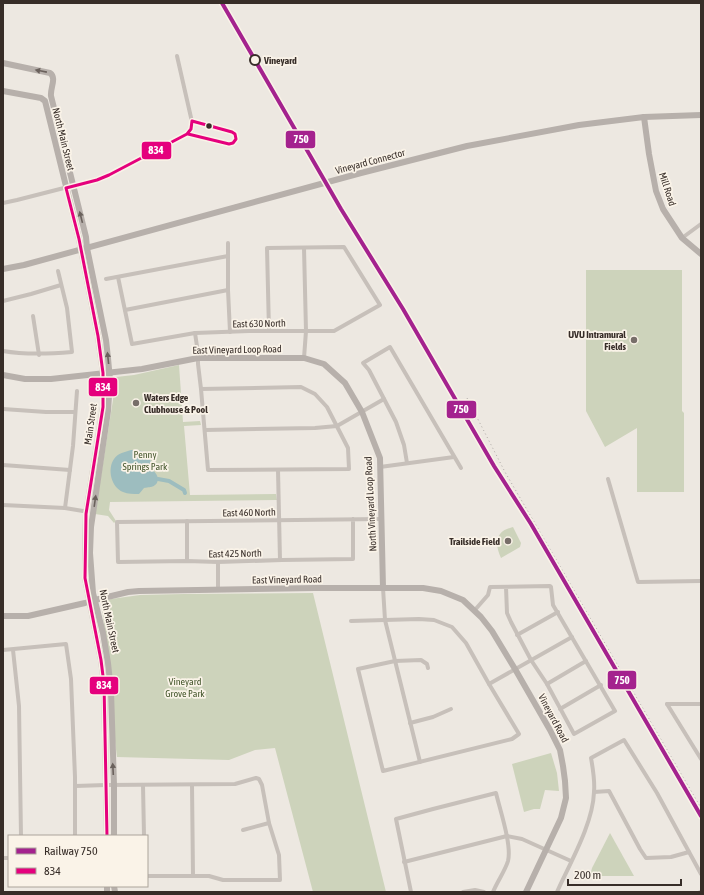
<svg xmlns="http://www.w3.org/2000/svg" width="704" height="895" font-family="'Asap Condensed',sans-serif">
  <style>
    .green { fill: #cdd3bb }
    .water { fill: #9dbdbf }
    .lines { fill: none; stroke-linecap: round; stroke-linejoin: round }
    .canal { stroke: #9dbdbf; stroke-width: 4 }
    .street { stroke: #c7c0ba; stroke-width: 4 }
    .secondary { stroke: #b7b0ab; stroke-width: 6 }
    .rail { stroke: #aea9a5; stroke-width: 1; stroke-dasharray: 1 3; stroke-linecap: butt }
    .bus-1-casing { stroke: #faf3e8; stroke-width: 6 }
    .bus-1 { stroke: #e5007d; stroke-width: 3 }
    .rail-1-casing { stroke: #faf3e8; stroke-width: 7 }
    .rail-1 { stroke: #a4228e; stroke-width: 4 }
    .oneway { fill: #6a615c }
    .stop-dot { fill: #faf3e8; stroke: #372d28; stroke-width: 2 }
    .bus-dot { fill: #372d28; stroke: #faf3e8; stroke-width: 1.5 }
    .poi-dot { fill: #776e69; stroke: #faf3e8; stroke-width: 1.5 }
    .labels { text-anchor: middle; stroke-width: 3.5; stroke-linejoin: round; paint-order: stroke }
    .stop-label { font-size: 10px; font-weight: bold; fill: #372d28; stroke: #faf3e8; text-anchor: start }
    .street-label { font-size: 10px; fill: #372d28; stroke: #faf3e8 }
    .poi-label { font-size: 10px; font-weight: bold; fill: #372d28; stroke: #faf3e8; text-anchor: end }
    .park-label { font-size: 10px; fill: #44562c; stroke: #faf3e8 }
    .line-badge { stroke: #faf3e8; stroke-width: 1.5 }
    .badge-label { font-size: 11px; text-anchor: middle; font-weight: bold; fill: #fff }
  </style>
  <rect width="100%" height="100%" fill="#ede8e1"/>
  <!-- green -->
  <g class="green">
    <path d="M586 270H682V411L684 413V492H637V428L605 447 586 411Z"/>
    <path d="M179 365 183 422 200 421 201 425 184 426 190 495 276 494 277 500 110 502 109 510 116 521 114 523 108 516 95 514 113 400 114 378 116 377 134 375Z"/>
    <path d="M513 527 521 543 520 547 501 558C497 549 494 538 503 531 506 529 510 528 513 527Z"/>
    <path d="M313 593 386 892H313L275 748 255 750 229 760 117 757C110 706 109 654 101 603L111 599 140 595 184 594Z"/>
    <path d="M551 753 557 773 559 791 545 790 540 809H534L524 812 512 764Z"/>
    <path d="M610 833 634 876H590L592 868Z"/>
  </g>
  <!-- water -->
  <path class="water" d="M131 450C144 450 147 452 152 464L151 467 153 468 152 470C160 475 160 485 151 487 150 487 144 488 144 488L139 494C133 494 128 494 123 492 111 487 107 469 114 459 118 453 125 452 131 450Z"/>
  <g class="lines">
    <!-- canal -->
    <path class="canal" d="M158 479 169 481 184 490 185 493"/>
    <!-- street -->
    <g class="street">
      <path d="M3 203 17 200 103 178 115 172 188 134 191 129 192 122 177 56"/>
      <path d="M682 238 701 224"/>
      <path d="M228 243V290L230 332"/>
      <path d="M304 248 306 331 304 358"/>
      <path d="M118 277 132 344 195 333 249 331H334L380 305 344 247 267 248 269 331"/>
      <path d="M106 279 228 256"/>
      <path d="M3 301 31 294 61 285"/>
      <path d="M125 310 228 290"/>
      <path d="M33 316 39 355"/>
      <path d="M195 333 198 353V364L201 389 208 470 349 469 348 448 327 407 315 394 301 387 201 389"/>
      <path d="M3 351C26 355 48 354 72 352L67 308 58 271"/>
      <path d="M3 409 46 412H75"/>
      <path d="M205 430 315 428 337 426 384 399"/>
      <path d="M407 463 404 445 396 422 369 370 363 363 390 347 461 468"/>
      <path d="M3 465 70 470"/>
      <path d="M380 467 454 457"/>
      <path d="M278 470 280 560"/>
      <path d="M608 479 638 582 701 581"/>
      <path d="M3 505 65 508 83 511"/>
      <path d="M65 508 73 446 77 391"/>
      <path d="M353 519V559L282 560 218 562 187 561 118 562 117 522C205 521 293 520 381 519"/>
      <path d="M187 561V521"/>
      <path d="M218 562V589"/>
      <path d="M383 588 385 620 420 762"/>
      <path d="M474 611 488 595 490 587 550 586 551 587 553 605 615 711 574 734 547 684 531 660 511 622 507 613 506 587"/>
      <path d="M351 621 419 619 434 620 452 627 466 643 489 684 519 734 512 739 383 771 358 669 395 661 421 660 427 664 428 668"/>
      <path d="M517 635 558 612"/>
      <path d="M3 650 66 644 71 679 75 777V836"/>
      <path d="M13 650 19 706 21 836"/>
      <path d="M489 684 572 637"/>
      <path d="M547 684 586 661"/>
      <path d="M667 704 701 759"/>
      <path d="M667 704H701"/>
      <path d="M560 709 601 685"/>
      <path d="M410 723 433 717 451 709"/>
      <path d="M143 785 144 836"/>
      <path d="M192 785 193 876"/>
      <path d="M75 786 106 785 235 784 256 778 259 779 262 785 269 823 279 855 280 880H223L209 876H147"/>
      <path d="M594 792 609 791 640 849 646 858 671 857 689 852"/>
      <path d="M243 830 269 823"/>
      <path d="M3 858H9"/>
      <path d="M404 862 507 836 522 839 571 861"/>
      <path d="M411 892 396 819 433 809 496 793C500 810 512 845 508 861 505 871 497 882 493 892"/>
      <path d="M463 892 475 890 484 892"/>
      <path d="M557 892C570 863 593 824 594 792 595 781 593 769 591 758L624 740 657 793 701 874"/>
      <path d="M700 892H701"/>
    </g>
    <!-- secondary -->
    <g class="secondary">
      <path d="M3 63 50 73C57 78 50 88 51 96L86 237 87 248 106 340 108 358 110 380 108 411 91 527 90 553 93 593 103 633 108 663 111 691 114 785V836"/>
      <path d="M3 91 41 98 45 101 79 239 98 336 103 373V407L86 514 85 553V578L101 660 104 684 107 836"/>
      <path d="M644 117 649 154 656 191 663 209 682 238 701 254"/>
      <path d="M3 269 24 265 361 173 467 146 579 125 644 117 701 115"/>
      <path d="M3 375 25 379H51L142 369 198 358H304L324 364 345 383 362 412 380 458 383 588"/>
      <path d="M3 616H28L85 603 95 600 128 592 139 591 315 588H423L441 591 463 600 481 617 492 631 515 669 550 730 560 750 563 766 565 781 566 798 561 818 526 892"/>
      <path d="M107 886V892"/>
      <path d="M114 886 115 892"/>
    </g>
    <!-- rail -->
    <path class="rail" d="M467 398 505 472 701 808"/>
    <!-- bus-1 casing -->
    <g class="bus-1-casing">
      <path id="bus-1" d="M107 836 104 684 101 660 85 578 86 514 103 407V373L98 336 79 239 66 188 97 180 109 175 187 134 191 129 192 121 232 132 235 134 236 139 233 143 229 144 188 134"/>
    </g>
    <!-- bus-1 -->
    <use href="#bus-1" class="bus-1"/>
    <!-- rail-1 casing -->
    <g class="rail-1-casing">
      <path id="rail-1" d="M222 3 341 209 403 309 494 466 531 524 701 816"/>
    </g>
    <!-- rail-1 -->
    <use href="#rail-1" class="rail-1"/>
  </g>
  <!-- one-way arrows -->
  <defs><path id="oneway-solid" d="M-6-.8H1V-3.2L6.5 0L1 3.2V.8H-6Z"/></defs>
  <g class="oneway">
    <use href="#oneway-solid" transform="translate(41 71) rotate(-169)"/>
    <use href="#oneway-solid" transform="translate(81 217) rotate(-104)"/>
    <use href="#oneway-solid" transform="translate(108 358) rotate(-96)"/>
    <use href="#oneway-solid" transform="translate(95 501) rotate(-82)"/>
    <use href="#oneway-solid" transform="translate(113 769) rotate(-93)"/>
  </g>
  <!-- markers -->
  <circle class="stop-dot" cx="255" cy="60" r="5"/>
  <circle class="bus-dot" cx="209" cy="126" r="3.5"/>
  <g class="poi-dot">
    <circle cx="634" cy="340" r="4"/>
    <circle cx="136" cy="403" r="4"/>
    <circle cx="508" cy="541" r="4"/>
  </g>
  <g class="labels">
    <!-- stop labels -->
    <g class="stop-label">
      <text x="264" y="64">Vineyard</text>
    </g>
    <!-- street labels -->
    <g class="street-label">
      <text transform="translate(64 139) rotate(76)" y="4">North Main Street</text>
      <text transform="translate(370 161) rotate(-15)" y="4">Vineyard Connector</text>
      <text transform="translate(668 189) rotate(72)" y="4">Mill Road</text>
      <text transform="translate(259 323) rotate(-1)" y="4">East 630 North</text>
      <text transform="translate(237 349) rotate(-1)" y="4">East Vineyard Loop Road</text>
      <text transform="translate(90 424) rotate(-82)" y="4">Main Street</text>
      <text transform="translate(370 504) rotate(-93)" y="4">North Vineyard Loop Road</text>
      <text transform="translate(249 512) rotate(-1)" y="4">East 460 North</text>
      <text transform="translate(235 553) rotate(-1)" y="4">East 425 North</text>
      <text transform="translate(287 579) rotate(-1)" y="4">East Vineyard Road</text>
      <text transform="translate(110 621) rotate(78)" y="4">North Main Street</text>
      <text transform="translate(554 718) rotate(62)" y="4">Vineyard Road</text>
    </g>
    <!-- poi labels -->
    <g class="poi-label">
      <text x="626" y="338">UVU Intramural<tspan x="626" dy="12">Fields</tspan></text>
      <text x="144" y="401" text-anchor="start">Waters Edge<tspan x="144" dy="12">Clubhouse &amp; Pool</tspan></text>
      <text x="500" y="545">Trailside Field</text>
    </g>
    <!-- park labels -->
    <g class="park-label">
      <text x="145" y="458">Penny<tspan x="145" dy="12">Springs Park</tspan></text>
      <text x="185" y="685">Vineyard<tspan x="185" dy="12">Grove Park</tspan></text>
    </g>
  </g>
  <g class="line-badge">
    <rect x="285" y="130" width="31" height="19" rx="4" fill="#a4228e"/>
    <rect x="141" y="141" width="31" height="19" rx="4" fill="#e5007d"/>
    <rect x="88" y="377" width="30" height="20" rx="4" fill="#e5007d"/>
    <rect x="446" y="400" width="31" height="19" rx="4" fill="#a4228e"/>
    <rect x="607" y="670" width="30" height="20" rx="4" fill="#a4228e"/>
    <rect x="89" y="676" width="30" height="19" rx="4" fill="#e5007d"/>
  </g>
  <g class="badge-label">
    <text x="301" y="143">750</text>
    <text x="156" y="154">834</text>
    <text x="103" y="391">834</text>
    <text x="461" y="413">750</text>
    <text x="622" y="684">750</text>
    <text x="104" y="689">834</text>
  </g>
  <!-- border -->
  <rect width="704" height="895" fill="none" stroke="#372d28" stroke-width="8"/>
  <!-- legend -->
  <rect x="8" y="835" width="140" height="52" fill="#faf3e8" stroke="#aca49b"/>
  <rect x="16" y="848" width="20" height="6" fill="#a4228e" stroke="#aca49b"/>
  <text x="44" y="855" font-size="12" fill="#372d28">Railway 750</text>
  <rect x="16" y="868" width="20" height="6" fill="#e5007d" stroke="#aca49b"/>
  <text x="44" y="875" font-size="12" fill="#372d28">834</text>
  <!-- scale -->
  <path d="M568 879v6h113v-6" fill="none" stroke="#372d28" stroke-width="2"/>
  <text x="574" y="879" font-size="12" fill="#372d28" stroke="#faf3e8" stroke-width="3" paint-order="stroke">200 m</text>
</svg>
